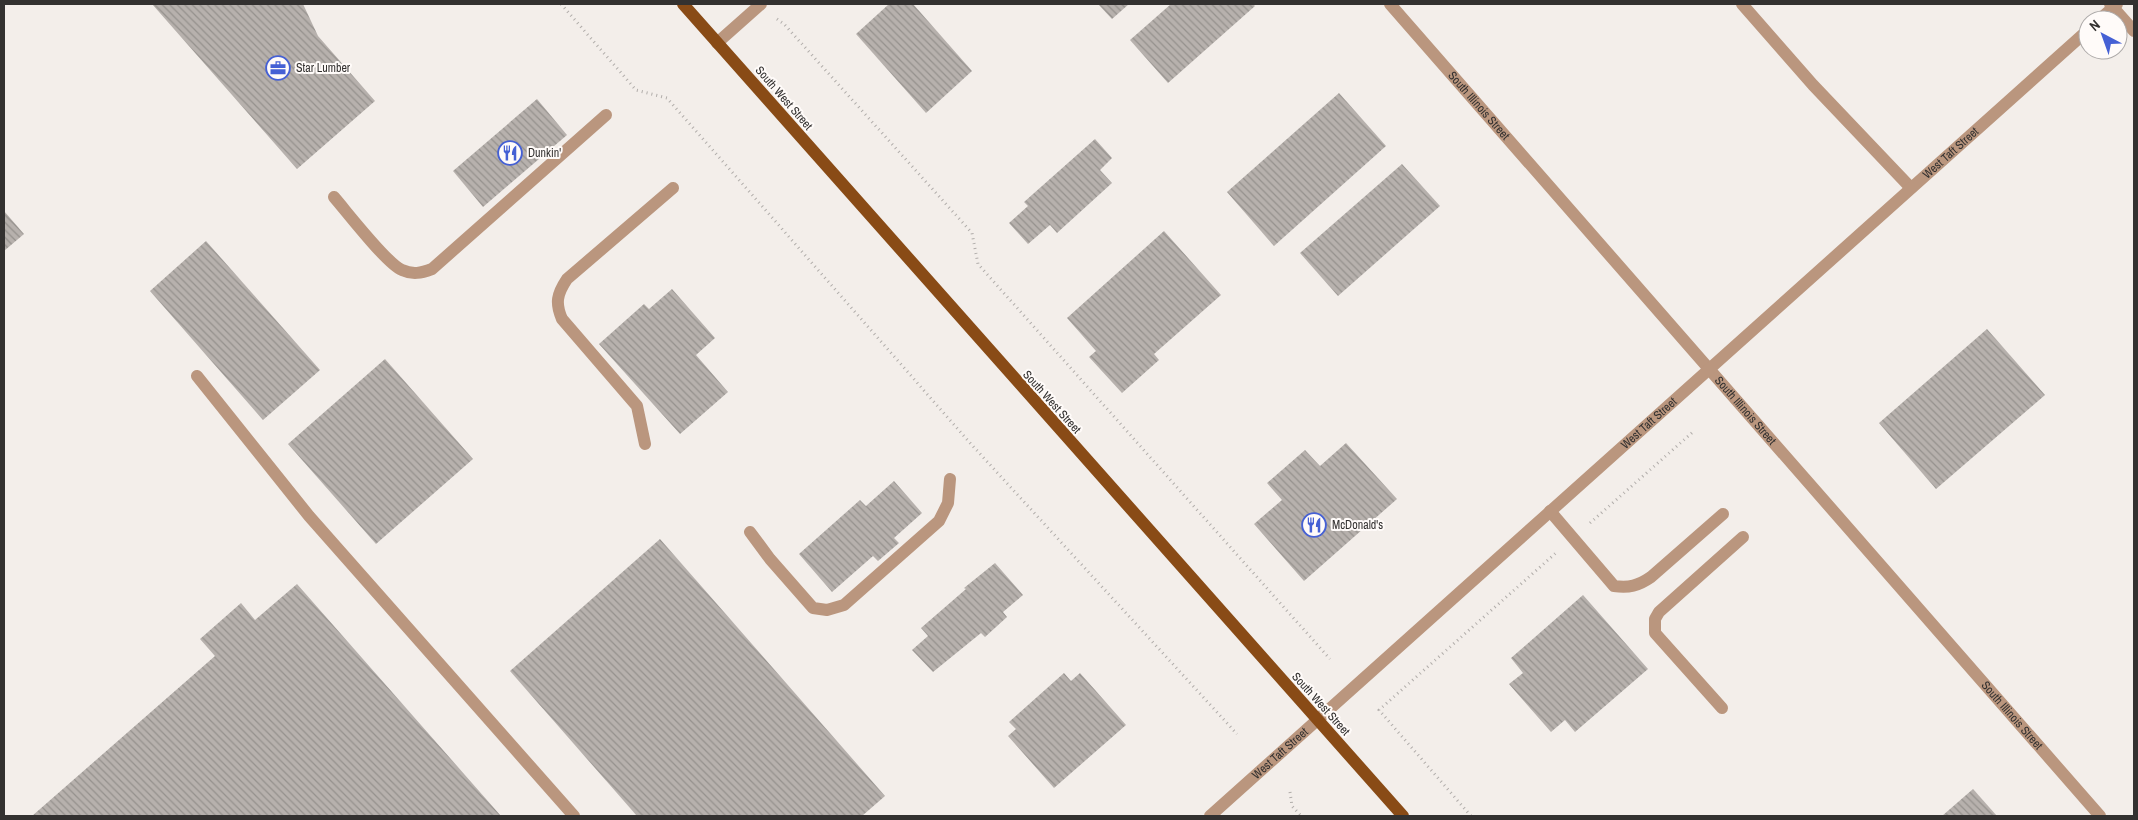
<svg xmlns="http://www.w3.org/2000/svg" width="2138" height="820" font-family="'Archivo Narrow',sans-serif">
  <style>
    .building { fill: url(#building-back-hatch) }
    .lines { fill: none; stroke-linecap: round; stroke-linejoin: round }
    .path { stroke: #b1adaa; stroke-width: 3; stroke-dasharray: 1 4; stroke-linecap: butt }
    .minor { stroke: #ba967e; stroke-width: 12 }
    .major { stroke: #894b16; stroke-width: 12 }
    .labels { text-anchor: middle; stroke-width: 4; stroke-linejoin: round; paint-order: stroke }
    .poi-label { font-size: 12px; fill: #333130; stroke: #fffbf9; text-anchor: start }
    .street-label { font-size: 12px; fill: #333130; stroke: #fffbf9 }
  </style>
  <defs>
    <pattern id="building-back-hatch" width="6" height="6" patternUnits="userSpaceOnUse" patternTransform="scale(1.25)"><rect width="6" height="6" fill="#b7b1ad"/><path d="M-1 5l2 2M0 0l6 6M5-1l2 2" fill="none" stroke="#95918d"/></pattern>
  </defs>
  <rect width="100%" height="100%" fill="#f3eeea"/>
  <!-- building -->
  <g class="building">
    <path d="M152 4H303L318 36 375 101 297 169Z"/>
    <path d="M889 4H913L972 71 926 113 856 34Z"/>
    <path d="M1098 4H1129L1112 19Z"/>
    <path d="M1171 4H1253L1255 6 1168 83 1130 40Z"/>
    <path d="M1339 93 1386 146 1274 246 1227 192Z"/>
    <path d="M537 99 567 135 483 207 453 171Z"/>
    <path d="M1095 139 1112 158 1100 170 1112 183 1057 233 1050 225 1028 244 1009 223 1028 206 1024 202Z"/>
    <path d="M1402 164 1440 206 1338 296 1300 253Z"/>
    <path d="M4 211 24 234 4 251Z"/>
    <path d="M1164 231 1221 295 1154 354 1159 360 1122 393 1089 357 1096 351 1067 318Z"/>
    <path d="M206 241 320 370 263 420 150 291Z"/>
    <path d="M672 289 715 338 696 355 728 392 680 434 599 344 644 304 649 309Z"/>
    <path d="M1987 329 2045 395 1936 489 1879 423Z"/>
    <path d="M385 359 473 459 376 544 288 444Z"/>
    <path d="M1346 443 1397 499 1304 581 1254 524 1282 500 1267 483 1305 450 1320 466Z"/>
    <path d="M894 481 922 513 894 538 899 543 878 561 873 556 832 592 799 554 860 500 866 506Z"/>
    <path d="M660 539 885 796 862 816H637L510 671Z"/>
    <path d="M995 563 1023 595 1003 612 1007 617 985 637 981 633 933 672 912 650 928 636 921 628 966 589 964 588Z"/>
    <path d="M297 584 501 816H32L215 656 200 639 241 603 255 620Z"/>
    <path d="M1583 595 1648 669 1575 732 1565 720 1551 732 1509 684 1523 673 1511 658Z"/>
    <path d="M1064 673 1071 681 1080 673 1126 725 1054 788 1008 736 1016 729 1009 722Z"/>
    <path d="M1973 789 1997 816H1942Z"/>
  </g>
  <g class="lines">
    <!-- path -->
    <g class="path">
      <path d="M561 4 636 90 667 98 971 444 1237 734"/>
      <path d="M777 19 784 24 972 233 978 264 1330 659"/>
      <path d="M1590 523 1694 431"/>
      <path d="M1290 792 1292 806 1301 816"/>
      <path d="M1471 816 1379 710 1557 552"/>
    </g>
    <!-- minor -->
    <g class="minor">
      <path id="s1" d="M1390 4 2100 816"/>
      <path d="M1742 4 1813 85 1911 188"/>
      <path d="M2110 4 2134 31"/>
      <path d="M2099 20 2117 4"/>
      <path d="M717 43 761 4"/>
      <path d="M334 197C347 212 387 264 402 270 413 275 421 273 432 269L606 115"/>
      <path d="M197 376 309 516 574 816"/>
      <path d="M645 444 637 406 562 319C555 303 557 294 567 279L673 188"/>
      <path d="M1550 511 1614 586C1629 588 1638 586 1651 577L1723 514"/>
      <path d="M750 532 770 559 813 608 827 610 844 605 939 521 948 503 950 479"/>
      <path d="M1722 708 1655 633V619L1659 612 1743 537"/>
      <path id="s2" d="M1210 816 2088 30"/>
    </g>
    <!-- major -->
    <path class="major" d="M683 4 1403 816"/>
  </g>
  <!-- icons -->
  <defs>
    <g id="office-ring" transform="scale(1.25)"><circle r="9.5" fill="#fffbf9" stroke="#4560d4" stroke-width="1.5"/><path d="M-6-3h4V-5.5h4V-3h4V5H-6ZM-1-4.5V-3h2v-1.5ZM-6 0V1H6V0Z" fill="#4560d4"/></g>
    <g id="restaurant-ring" transform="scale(1.25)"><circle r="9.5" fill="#fffbf9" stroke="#4560d4" stroke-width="1.5"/><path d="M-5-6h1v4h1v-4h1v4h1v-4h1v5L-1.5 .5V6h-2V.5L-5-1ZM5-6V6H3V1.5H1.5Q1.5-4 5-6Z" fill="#4560d4"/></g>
  </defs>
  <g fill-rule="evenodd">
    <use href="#office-ring" x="278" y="68"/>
    <use href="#restaurant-ring" x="510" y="153"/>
    <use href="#restaurant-ring" x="1314" y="525"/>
  </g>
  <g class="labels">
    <!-- poi labels -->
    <g class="poi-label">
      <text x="296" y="72">Star Lumber</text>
      <text x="528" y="157">Dunkin'</text>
      <text x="1332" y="529">McDonald's</text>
    </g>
    <!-- street labels -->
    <g class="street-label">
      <text transform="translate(784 98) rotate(49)" y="4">South West Street</text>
      <text dy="4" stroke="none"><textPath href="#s1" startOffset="135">South Illinois Street</textPath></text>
      <text dy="4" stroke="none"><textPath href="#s2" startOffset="994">West Taft Street</textPath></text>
      <text transform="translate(1052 402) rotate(48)" y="4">South West Street</text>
      <text dy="4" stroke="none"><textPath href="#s1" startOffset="540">South Illinois Street</textPath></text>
      <text dy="4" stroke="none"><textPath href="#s2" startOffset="589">West Taft Street</textPath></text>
      <text transform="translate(1321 704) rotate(48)" y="4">South West Street</text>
      <text dy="4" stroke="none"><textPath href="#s1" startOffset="945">South Illinois Street</textPath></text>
      <text dy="4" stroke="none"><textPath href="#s2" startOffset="94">West Taft Street</textPath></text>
    </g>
  </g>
  <!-- border -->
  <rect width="2138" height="820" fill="none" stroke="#333130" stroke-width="10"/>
  <!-- north arrow -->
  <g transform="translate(2103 35) rotate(319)"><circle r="24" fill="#fffbf9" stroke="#adaaa9"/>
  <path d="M0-4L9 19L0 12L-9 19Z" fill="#4560d4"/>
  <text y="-8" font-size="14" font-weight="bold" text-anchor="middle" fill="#333130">N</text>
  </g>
</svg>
